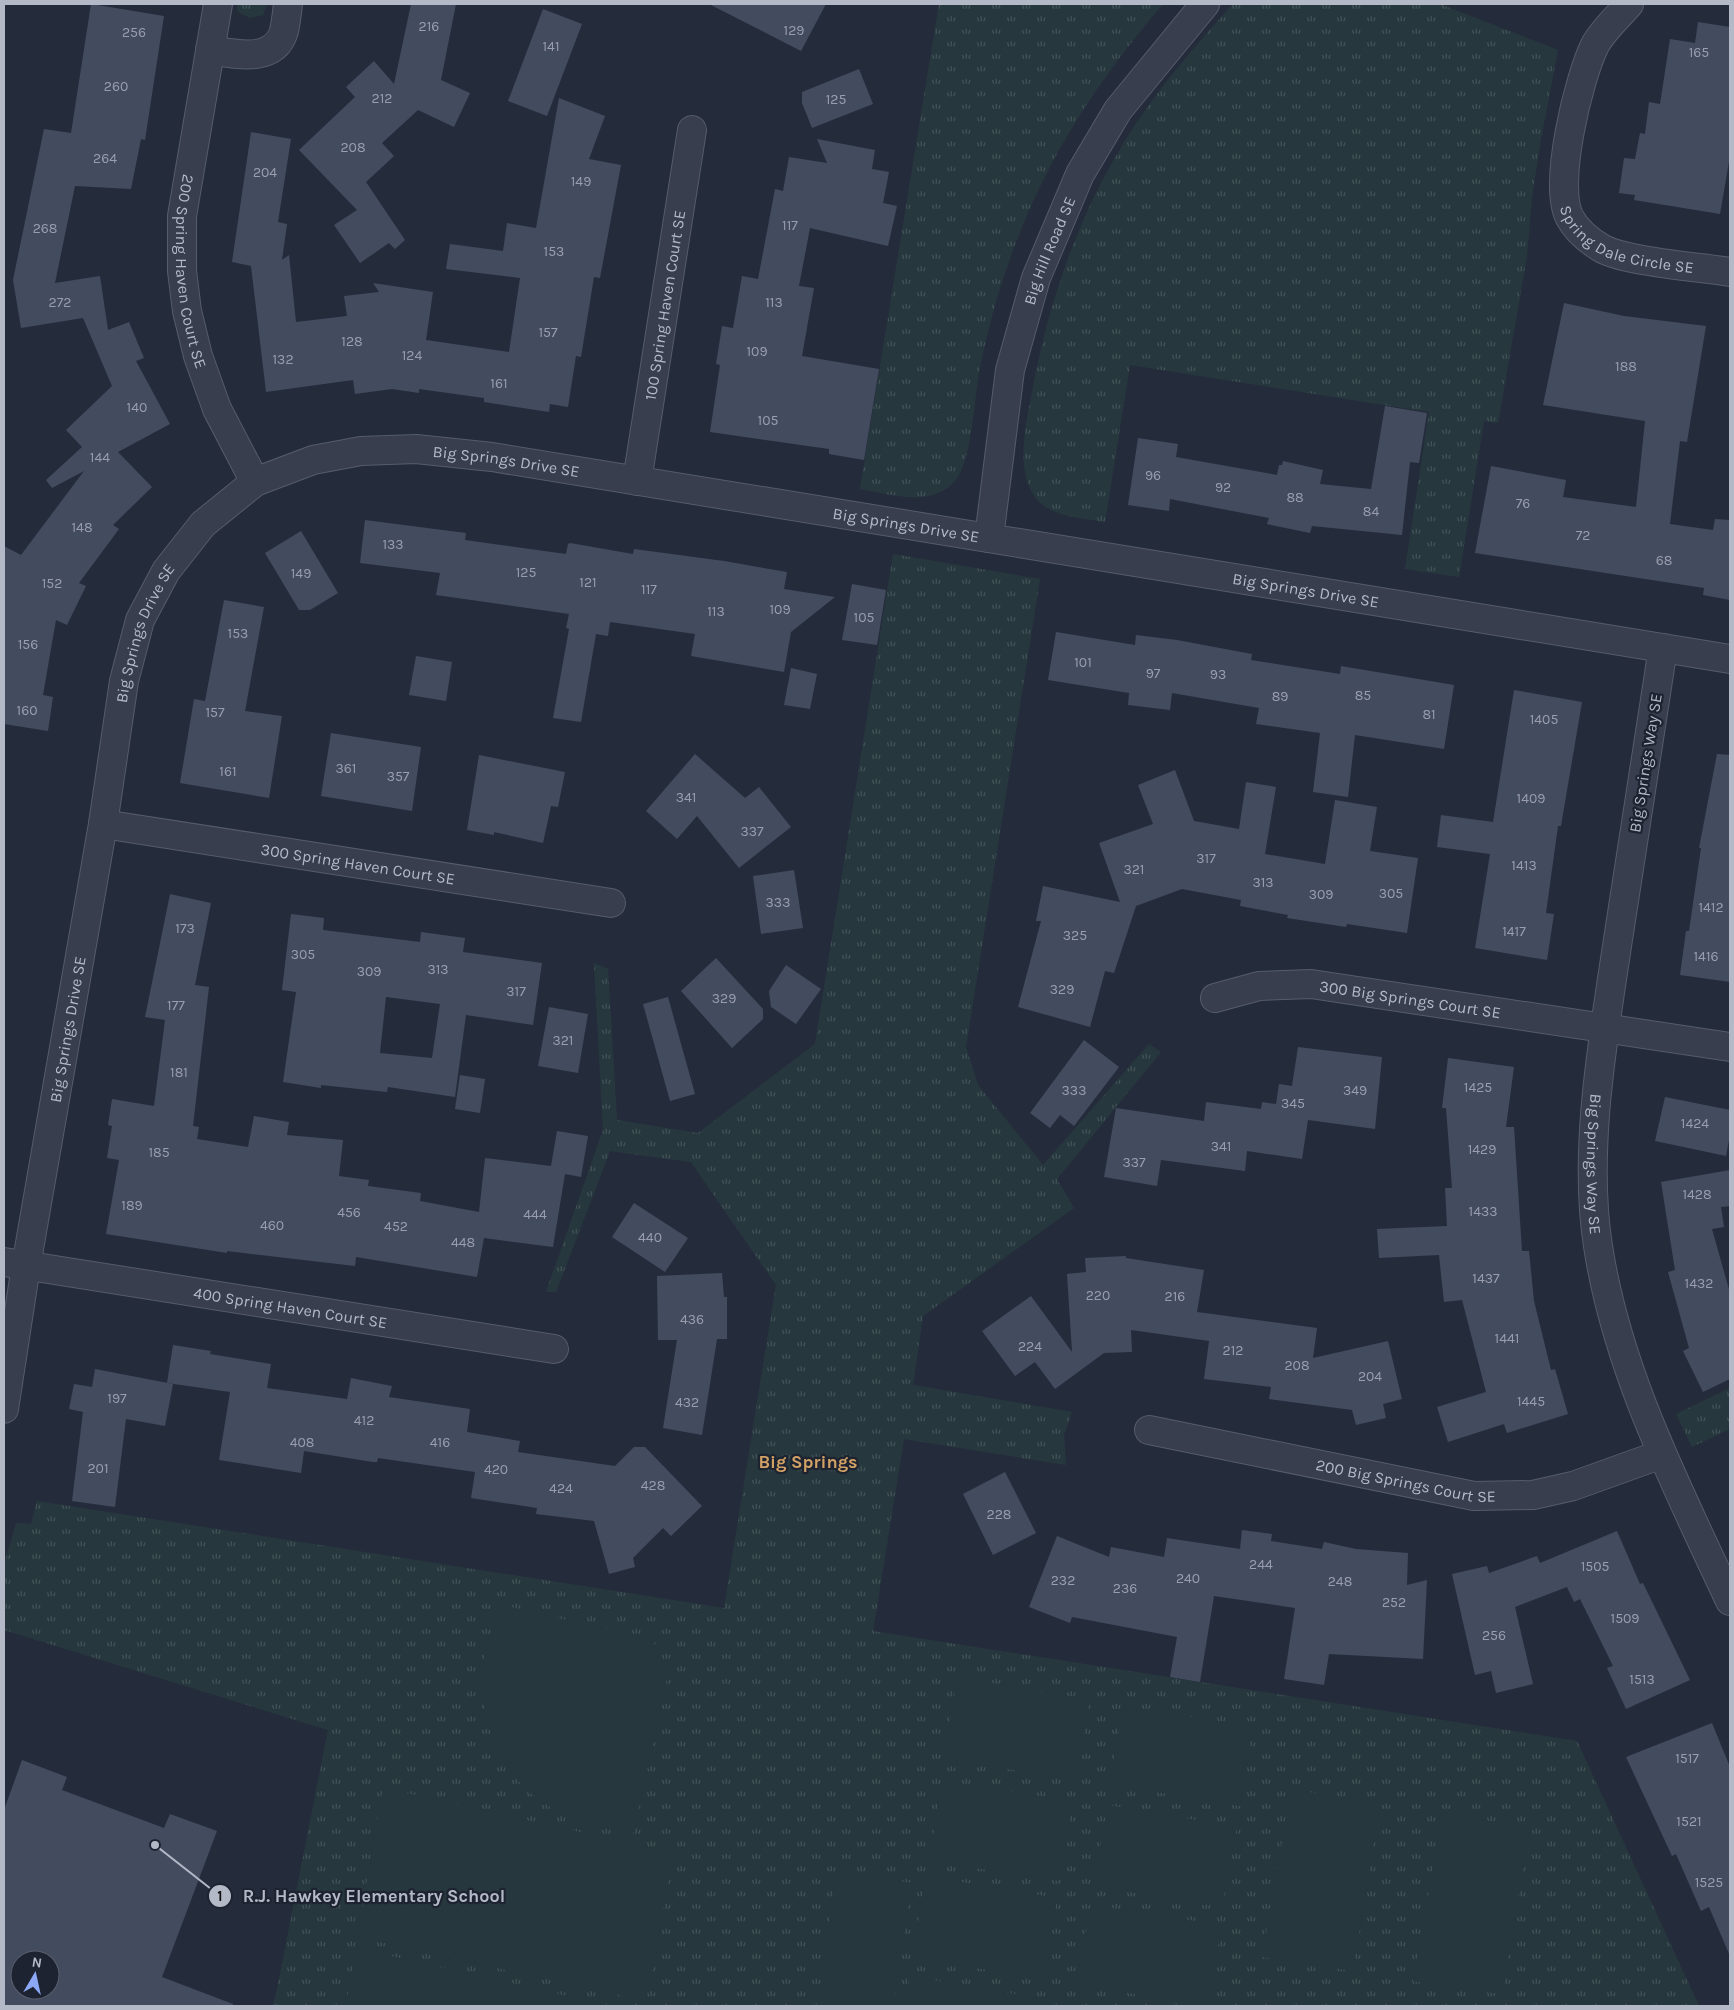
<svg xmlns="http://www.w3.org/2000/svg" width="1734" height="2010" font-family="Karla,sans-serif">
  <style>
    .park { fill: url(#park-tufts) }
    .pitch { fill: #26383d }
    .building { fill: #434b5e; fill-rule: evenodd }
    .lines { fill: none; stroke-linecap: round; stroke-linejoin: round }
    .minor-casing { stroke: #565c6b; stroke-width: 30 }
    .minor { stroke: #383e4d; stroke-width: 28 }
    .labels { text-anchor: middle; stroke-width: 4.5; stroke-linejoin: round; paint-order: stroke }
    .number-label { font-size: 14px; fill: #989eae }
    .street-label { font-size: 16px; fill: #b4b9c8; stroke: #1d2331 }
    .neighbourhood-label { font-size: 18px; font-weight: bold; fill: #d2a165; stroke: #1d2331 }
    .leader { fill: none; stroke: #b4b9c8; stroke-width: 2 }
    .callout-dot { fill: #b4b9c8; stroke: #1d2331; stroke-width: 2 }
    .mark-label { font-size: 15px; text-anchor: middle; font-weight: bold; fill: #111 }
    .callout-label { font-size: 18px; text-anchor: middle; font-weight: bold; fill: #b4b9c8; stroke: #1d2331; stroke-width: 4.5; stroke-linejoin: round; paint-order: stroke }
  </style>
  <defs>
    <pattern id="park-tufts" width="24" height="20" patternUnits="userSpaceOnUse" patternTransform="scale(1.25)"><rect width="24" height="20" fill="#26383d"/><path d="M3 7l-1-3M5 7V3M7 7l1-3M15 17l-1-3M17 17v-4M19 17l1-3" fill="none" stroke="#435358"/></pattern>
  </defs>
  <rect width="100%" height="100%" fill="#242c3c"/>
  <!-- park -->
  <g class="park">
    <path d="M237 4H267L263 15 250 18 238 12Z"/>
    <path d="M939 4H1163C1092 87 1040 168 1005 273 994 305 986 339 979 372 974 401 972 462 954 482 930 508 890 494 860 489Z"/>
    <path d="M1233 4H1440L1558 50 1541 139 1532 197 1527 256 1498 423 1484 421 1459 577 1405 569 1429 412 1130 365 1105 522C1083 518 1049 517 1035 497 1016 470 1025 428 1031 398 1049 295 1085 195 1146 109 1172 73 1203 37 1233 4Z"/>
    <path d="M893 554 1040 579 966 1047 978 1085 1043 1165 1149 1044 1161 1052 1057 1179 1074 1208 923 1316 913 1385 1072 1412 1064 1435 1066 1465 904 1439 873 1631 1577 1741 1699 2006H272L276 1994 328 1730 4 1630V1565L16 1523 31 1524 37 1501 724 1608 776 1285 691 1162 610 1151 556 1292H546L603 1130 594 963 608 969 617 1120 698 1133 815 1044Z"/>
    <path d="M1730 1388V1429L1692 1447 1676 1414Z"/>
  </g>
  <!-- pitch -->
  <g class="pitch">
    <path d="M498 1604 652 1640 669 1669 633 1835C610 1828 584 1822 561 1812 508 1790 483 1733 482 1678 482 1659 493 1624 498 1604Z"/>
    <path d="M957 1677 1090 1700 1075 1780 944 1759Z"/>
    <path d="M1124 1706 1252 1727 1240 1806 1109 1784Z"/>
    <path d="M942 1781 1072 1801 1059 1881 929 1861Z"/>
    <path d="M383 1788 674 1853 646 2001 357 1937Z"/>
    <path d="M1291 1789 1380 1804 1353 1971 1262 1957Z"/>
    <path d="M1108 1805 1237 1827 1222 1907 1093 1886Z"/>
    <path d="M1443 1813 1530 1828 1502 1994 1413 1981Z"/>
    <path d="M837 1872 912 1883 893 2006H817Z"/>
    <path d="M926 1876 1057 1898 1044 1979 912 1958Z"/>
    <path d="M1091 1905 1222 1925 1207 2006 1076 1984Z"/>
    <path d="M356 1948 611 2006H346Z"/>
    <path d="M910 1976 1039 1998 1037 2006H905Z"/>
  </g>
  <!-- building -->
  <g class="building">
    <path d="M91 4 164 16 145 140 141 139 131 189 75 186 55 283 100 276 108 330 129 322 144 358 136 361 170 424 118 452 152 487 113 525 119 529 79 583 86 586 67 625 56 620 43 695 53 697 48 731 4 724V546L21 555 84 471 52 488 46 480 82 447 66 430 112 386 83 318 21 328 13 280 44 129 71 133Z"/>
    <path d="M411 4H456L441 80 470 93 454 127 418 110 382 143 394 156 366 182 405 240 395 249 389 243 360 263 334 225 357 210 299 150 355 97 346 87 374 61 394 84Z"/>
    <path d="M709 4H826L801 51Z"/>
    <path d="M543 9 582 24 547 116 508 101Z"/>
    <path d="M1698 22 1730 27V156L1720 214 1634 200 1635 195 1619 193 1624 158 1635 159 1640 133 1645 134 1649 102 1660 104 1670 39 1695 43Z"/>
    <path d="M859 69 873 104 812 128 802 103V92Z"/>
    <path d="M559 98 605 116 589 159 621 165 600 278 594 277 581 357 576 356 568 407 550 404 549 412 484 402V398L419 389V393L392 389 355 394 353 380 266 392 251 266 232 262 251 132 291 139 278 222 287 224 282 260 289 255 296 322 347 316 344 296 379 292 373 283 433 292 426 340 509 352 520 278 446 269 450 244 503 251 507 223 536 228Z"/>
    <path d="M817 139 875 150 872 169 889 172 883 203 897 206 888 246 810 228 799 286 814 288 802 356 879 369 864 460 829 454V449L710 432 720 365 716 364 722 326 733 328 742 276 758 279 775 189 783 191 789 157 827 163Z"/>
    <path d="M1564 303 1624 316 1706 326 1687 442 1680 441 1670 524 1713 530 1715 519 1730 520V600L1703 595 1704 588 1475 553 1491 466 1566 480 1563 497 1636 507 1645 421 1543 405Z"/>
    <path d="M1385 406 1427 413 1419 463 1410 462 1402 535 1312 526 1310 533 1267 524 1269 518 1170 499 1169 511 1128 505 1138 438 1178 444 1176 457 1277 475 1279 465H1282L1283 461 1323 470 1320 484 1371 489Z"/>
    <path d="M365 520 466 533 465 540 566 554 568 544 570 543 633 554 634 549 724 561 787 572 784 589 835 597 791 632 784 672 691 656 695 634 610 622 608 636 596 634 581 722 553 718 569 629 566 628 569 614 436 595 440 573 360 563Z"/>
    <path d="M301 531 338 593 310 610H299L265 553Z"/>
    <path d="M852 584 886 590 877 645 842 640Z"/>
    <path d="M224 600 264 607 245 711 282 716 269 798 180 783 194 699 205 701Z"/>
    <path d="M1056 632 1135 645 1136 635 1177 640 1252 654 1251 660 1340 674 1341 666 1454 685 1444 749 1355 735 1348 797 1313 792 1320 733 1256 724 1259 708 1172 693 1170 710 1128 705 1129 693 1048 680Z"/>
    <path d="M416 656 452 662 446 701 409 695Z"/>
    <path d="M791 668 817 674 810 709 784 705Z"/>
    <path d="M1514 690 1582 702 1561 826H1558L1546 913 1554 914 1547 960 1475 948 1490 854 1437 847 1441 815 1493 822Z"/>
    <path d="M331 733 421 747 412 811 321 796Z"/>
    <path d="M695 754 745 798 759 787 791 827 739 868 697 816 677 839 646 811Z"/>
    <path d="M1717 754 1730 755V982L1680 975 1686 931H1689L1701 848H1699Z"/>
    <path d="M479 755 565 772 558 807 551 806 543 843 494 832V835L467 830Z"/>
    <path d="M1175 770 1194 821 1239 829 1246 782 1276 787 1265 854 1325 864 1335 800 1377 807 1370 851 1418 858 1407 933 1347 924 1346 927 1287 918 1288 915 1240 906 1241 900 1182 889 1136 906 1114 973 1105 971 1090 1027 1018 1007 1041 921H1036L1043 886 1120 902 1099 843 1153 824 1138 785Z"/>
    <path d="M794 870 803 928 761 934 753 876Z"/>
    <path d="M170 894 211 903 195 985 209 987 193 1126 199 1127 197 1139 248 1147 254 1116 289 1122 287 1135 343 1140 339 1176 369 1180 368 1186 421 1193 420 1201 479 1212 485 1158 551 1166 557 1131 588 1136 581 1177 565 1174 553 1247 484 1238 477 1277 356 1257 355 1266 227 1251V1253L106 1234 119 1160 107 1158 112 1126 108 1125 112 1099 154 1106 165 1020 145 1017Z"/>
    <path d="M291 914 324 918 323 930 420 942 421 932 465 938 463 952 542 963 533 1025 466 1015 455 1097 388 1087 387 1092 321 1085V1088L283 1082 296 992 282 990ZM386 997 440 1004 432 1058 380 1053Z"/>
    <path d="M716 958 763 1009V1019L732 1048 681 991Z"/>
    <path d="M786 965 821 989 796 1024 771 1007 769 991Z"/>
    <path d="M668 997 695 1094 670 1101 643 1004Z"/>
    <path d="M549 1007 588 1014 578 1073 538 1066Z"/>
    <path d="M1084 1040 1119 1067 1074 1126 1060 1115 1050 1128 1030 1113Z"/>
    <path d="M1298 1047 1382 1057 1375 1129 1308 1120 1302 1159 1247 1151 1245 1171 1161 1160 1157 1186 1104 1177 1116 1108 1204 1121 1206 1102 1261 1109 1262 1102 1276 1104 1279 1084 1292 1086Z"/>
    <path d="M1448 1058 1514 1067 1506 1127H1514L1522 1251H1529L1534 1301 1551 1370 1555 1369 1568 1414 1507 1433 1504 1424 1448 1442 1437 1407 1486 1392 1462 1300 1444 1302 1439 1255 1379 1258 1377 1229 1447 1226 1445 1188H1452L1446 1108H1442Z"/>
    <path d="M460 1075 485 1079 480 1113 455 1109Z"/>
    <path d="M1665 1097 1730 1110V1135L1726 1156 1655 1141Z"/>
    <path d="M1730 1170V1206L1721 1207 1724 1227 1712 1229 1730 1293V1379L1703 1392 1683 1351 1689 1348 1668 1272 1675 1270 1661 1182Z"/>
    <path d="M634 1203 688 1238 665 1272 612 1237Z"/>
    <path d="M1126 1256V1258L1204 1270 1197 1312 1317 1328 1313 1358 1388 1341 1402 1399 1383 1404 1386 1418 1356 1425 1352 1410 1269 1399 1271 1387 1204 1379 1209 1341 1131 1330 1132 1352 1104 1353 1055 1389 1035 1362 1015 1376 982 1331 1031 1296 1072 1352 1067 1274 1086 1272 1085 1258Z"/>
    <path d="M722 1273 724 1297H727V1339H717L702 1435 663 1428 677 1340H658L657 1276Z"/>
    <path d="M173 1345 211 1351 210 1354 271 1364 267 1388 347 1399 351 1378 392 1386 389 1397 470 1409 467 1432 520 1441 518 1452 615 1466 634 1447H645L702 1506 671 1536 663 1528 633 1558 635 1567 609 1574 594 1521 536 1514 537 1508 471 1498 475 1472 378 1458 377 1462H373L304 1451 301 1473 219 1460 230 1392 167 1383Z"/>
    <path d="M95 1369 173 1384 165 1426 126 1419 115 1507 72 1501 83 1412 69 1409 74 1384 92 1387Z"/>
    <path d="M1005 1472 1036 1533 993 1555 963 1494Z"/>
    <path d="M1242 1530 1272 1534 1271 1541 1322 1549 1324 1542 1356 1549 1408 1553 1407 1585 1427 1580 1423 1659 1329 1654 1324 1685 1284 1679 1295 1608 1214 1596 1200 1682 1170 1677 1177 1637 1072 1617 1070 1623 1029 1607 1057 1536 1109 1557 1111 1547 1164 1557 1167 1538 1240 1549Z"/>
    <path d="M1617 1531 1640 1584 1643 1583 1690 1680 1626 1709 1607 1668 1613 1666 1580 1599 1574 1602 1567 1587 1515 1607 1533 1684 1496 1693 1491 1671 1475 1675 1452 1574 1487 1566 1489 1573 1537 1556 1540 1563Z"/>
    <path d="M1712 1723 1730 1767V1956L1709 1907 1701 1911 1676 1854 1672 1856 1626 1757Z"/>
    <path d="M22 1760 67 1777 62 1790 164 1828 170 1814 217 1831 162 1977 233 2004V2006H4V1810ZM20 1960H50V1990H20Z"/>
  </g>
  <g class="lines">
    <!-- minor casing -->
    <g class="minor-casing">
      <g id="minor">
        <path id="s1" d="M218 4 182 216V271L187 311 198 356 217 409 255 482"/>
        <path id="s2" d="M1629 4C1618 17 1603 30 1595 45 1579 77 1552 186 1570 218 1577 231 1591 242 1603 249 1629 262 1699 267 1730 272"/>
        <path d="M210 50C235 54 274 64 284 31 286 22 287 12 288 4"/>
        <path id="s3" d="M637 481 692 130"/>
        <path id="s4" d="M989 538 1010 370 1036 278 1080 174 1118 110 1205 4"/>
        <path id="s5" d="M1663 648C1648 748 1632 847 1617 946 1603 1040 1583 1151 1598 1246 1617 1371 1677 1487 1730 1601"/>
        <path id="s6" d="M103 824 611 903"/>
        <path id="s7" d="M1215 998 1259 986 1311 984 1730 1047"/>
        <path id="s8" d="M4 1262 554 1349"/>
        <path id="s9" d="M4 1409 26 1266 103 824 124 681 140 620 166 571 203 524 255 482 313 460 361 451 416 449 492 457 1730 659"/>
        <path id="s10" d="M1149 1430 1474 1496 1533 1495 1573 1486 1662 1454"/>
      </g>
    </g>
    <!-- minor -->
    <use href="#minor" class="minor"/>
  </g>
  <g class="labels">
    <!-- number labels -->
    <g class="number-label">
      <text x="429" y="31">216</text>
      <text x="794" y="35">129</text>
      <text x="134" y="37">256</text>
      <text x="551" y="51">141</text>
      <text x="1699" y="57">165</text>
      <text x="116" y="91">260</text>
      <text x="382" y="103">212</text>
      <text x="836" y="104">125</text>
      <text x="353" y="152">208</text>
      <text x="105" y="163">264</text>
      <text x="265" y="177">204</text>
      <text x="581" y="186">149</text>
      <text x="790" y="230">117</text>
      <text x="45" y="233">268</text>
      <text x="554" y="256">153</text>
      <text x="60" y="307">272</text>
      <text x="774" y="307">113</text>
      <text x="548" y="337">157</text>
      <text x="352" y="346">128</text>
      <text x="757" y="356">109</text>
      <text x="412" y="360">124</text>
      <text x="283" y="364">132</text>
      <text x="1626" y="371">188</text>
      <text x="499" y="388">161</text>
      <text x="137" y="412">140</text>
      <text x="768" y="425">105</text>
      <text x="100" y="462">144</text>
      <text x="1153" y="480">96</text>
      <text x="1223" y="492">92</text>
      <text x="1295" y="502">88</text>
      <text x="1523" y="508">76</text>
      <text x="1371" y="516">84</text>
      <text x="82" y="532">148</text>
      <text x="1583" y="540">72</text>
      <text x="393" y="549">133</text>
      <text x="1664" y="565">68</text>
      <text x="526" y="577">125</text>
      <text x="301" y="578">149</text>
      <text x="588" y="587">121</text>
      <text x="52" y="588">152</text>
      <text x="649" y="594">117</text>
      <text x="780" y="614">109</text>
      <text x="716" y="616">113</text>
      <text x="864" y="622">105</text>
      <text x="238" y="638">153</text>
      <text x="28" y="649">156</text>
      <text x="1083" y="667">101</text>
      <text x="1153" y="678">97</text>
      <text x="1218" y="679">93</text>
      <text x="1363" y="700">85</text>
      <text x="1280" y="701">89</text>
      <text x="27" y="715">160</text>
      <text x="215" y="717">157</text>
      <text x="1429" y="719">81</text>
      <text x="1544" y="724">1405</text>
      <text x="346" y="773">361</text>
      <text x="228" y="776">161</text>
      <text x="398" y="781">357</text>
      <text x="686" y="802">341</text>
      <text x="1531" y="803">1409</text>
      <text x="752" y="836">337</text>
      <text x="1206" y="863">317</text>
      <text x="1524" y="870">1413</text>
      <text x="1134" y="874">321</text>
      <text x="1263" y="887">313</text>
      <text x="1391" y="898">305</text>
      <text x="1321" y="899">309</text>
      <text x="778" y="907">333</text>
      <text x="1711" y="912">1412</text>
      <text x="185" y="933">173</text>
      <text x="1514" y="936">1417</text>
      <text x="1075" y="940">325</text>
      <text x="303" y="959">305</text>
      <text x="1706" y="961">1416</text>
      <text x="438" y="974">313</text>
      <text x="369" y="976">309</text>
      <text x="1062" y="994">329</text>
      <text x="516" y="996">317</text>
      <text x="724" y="1003">329</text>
      <text x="176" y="1010">177</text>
      <text x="563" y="1045">321</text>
      <text x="179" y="1077">181</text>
      <text x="1478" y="1092">1425</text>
      <text x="1074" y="1095">333</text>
      <text x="1355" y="1095">349</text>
      <text x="1293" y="1108">345</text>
      <text x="1695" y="1128">1424</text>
      <text x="1221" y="1151">341</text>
      <text x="1482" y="1154">1429</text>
      <text x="159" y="1157">185</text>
      <text x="1134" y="1167">337</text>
      <text x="1697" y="1199">1428</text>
      <text x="132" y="1210">189</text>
      <text x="1483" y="1216">1433</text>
      <text x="349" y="1217">456</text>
      <text x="535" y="1219">444</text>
      <text x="272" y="1230">460</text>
      <text x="396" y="1231">452</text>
      <text x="650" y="1242">440</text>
      <text x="463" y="1247">448</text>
      <text x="1486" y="1283">1437</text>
      <text x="1699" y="1288">1432</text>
      <text x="1098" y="1300">220</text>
      <text x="1175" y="1301">216</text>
      <text x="692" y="1324">436</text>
      <text x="1507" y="1343">1441</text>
      <text x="1030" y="1351">224</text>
      <text x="1233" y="1355">212</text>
      <text x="1297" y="1370">208</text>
      <text x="1370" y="1381">204</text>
      <text x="117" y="1403">197</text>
      <text x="1531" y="1406">1445</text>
      <text x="687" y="1407">432</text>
      <text x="364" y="1425">412</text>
      <text x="302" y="1447">408</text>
      <text x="440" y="1447">416</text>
      <text x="98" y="1473">201</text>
      <text x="496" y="1474">420</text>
      <text x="653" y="1490">428</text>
      <text x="561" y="1493">424</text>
      <text x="999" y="1519">228</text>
      <text x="1261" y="1569">244</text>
      <text x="1595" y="1571">1505</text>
      <text x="1188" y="1583">240</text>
      <text x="1063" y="1585">232</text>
      <text x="1340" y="1586">248</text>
      <text x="1125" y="1593">236</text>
      <text x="1394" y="1607">252</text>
      <text x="1625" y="1623">1509</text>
      <text x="1494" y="1640">256</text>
      <text x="1642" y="1684">1513</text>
      <text x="1687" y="1763">1517</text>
      <text x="1689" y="1826">1521</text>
      <text x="1709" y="1887">1525</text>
    </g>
    <!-- street labels -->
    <g class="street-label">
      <text dy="6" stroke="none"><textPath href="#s2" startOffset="294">Spring Dale Circle SE</textPath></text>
      <text dy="6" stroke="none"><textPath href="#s4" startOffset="295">Big Hill Road SE</textPath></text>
      <text dy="6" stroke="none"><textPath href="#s1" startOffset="271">200 Spring Haven Court SE</textPath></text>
      <text dy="6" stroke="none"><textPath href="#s3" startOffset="178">100 Spring Haven Court SE</textPath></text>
      <text dy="6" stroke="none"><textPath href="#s9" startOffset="1240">Big Springs Drive SE</textPath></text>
      <text dy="6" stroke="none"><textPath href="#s9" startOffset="1645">Big Springs Drive SE</textPath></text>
      <text dy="6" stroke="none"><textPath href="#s9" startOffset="2050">Big Springs Drive SE</textPath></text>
      <text dy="6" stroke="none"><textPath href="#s9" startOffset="790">Big Springs Drive SE</textPath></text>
      <text transform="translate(1645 763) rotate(-81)" y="6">Big Springs Way SE</text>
      <text dy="6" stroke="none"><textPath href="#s6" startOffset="258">300 Spring Haven Court SE</textPath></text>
      <text dy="6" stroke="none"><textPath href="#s7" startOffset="198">300 Big Springs Court SE</textPath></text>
      <text dy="6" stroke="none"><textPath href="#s9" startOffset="385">Big Springs Drive SE</textPath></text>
      <text dy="6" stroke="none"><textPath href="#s5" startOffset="521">Big Springs Way SE</textPath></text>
      <text dy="6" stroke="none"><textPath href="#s8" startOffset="290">400 Spring Haven Court SE</textPath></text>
      <text dy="6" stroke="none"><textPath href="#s10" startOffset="262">200 Big Springs Court SE</textPath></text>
    </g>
    <!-- neighbourhood labels -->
    <g class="neighbourhood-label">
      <text x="808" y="1468">Big Springs</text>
    </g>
  </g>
  <!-- callouts -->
  <path class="leader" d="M155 1845L220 1896"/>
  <g class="callout-dot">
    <circle cx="155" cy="1845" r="5"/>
    <circle cx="220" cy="1896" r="12"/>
  </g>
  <g class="mark-label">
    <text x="220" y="1901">1</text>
  </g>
  <g class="callout-label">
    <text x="374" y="1902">R.J. Hawkey Elementary School</text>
  </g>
  <!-- border -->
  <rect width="1734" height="2010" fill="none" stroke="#b4b9c8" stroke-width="10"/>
  <!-- north arrow -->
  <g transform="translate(35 1975) rotate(9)"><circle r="24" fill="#1d2331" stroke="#595f6d"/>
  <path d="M0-4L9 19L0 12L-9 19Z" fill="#8ca8f5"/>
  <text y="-8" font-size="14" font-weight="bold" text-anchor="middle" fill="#b4b9c8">N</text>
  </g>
</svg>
